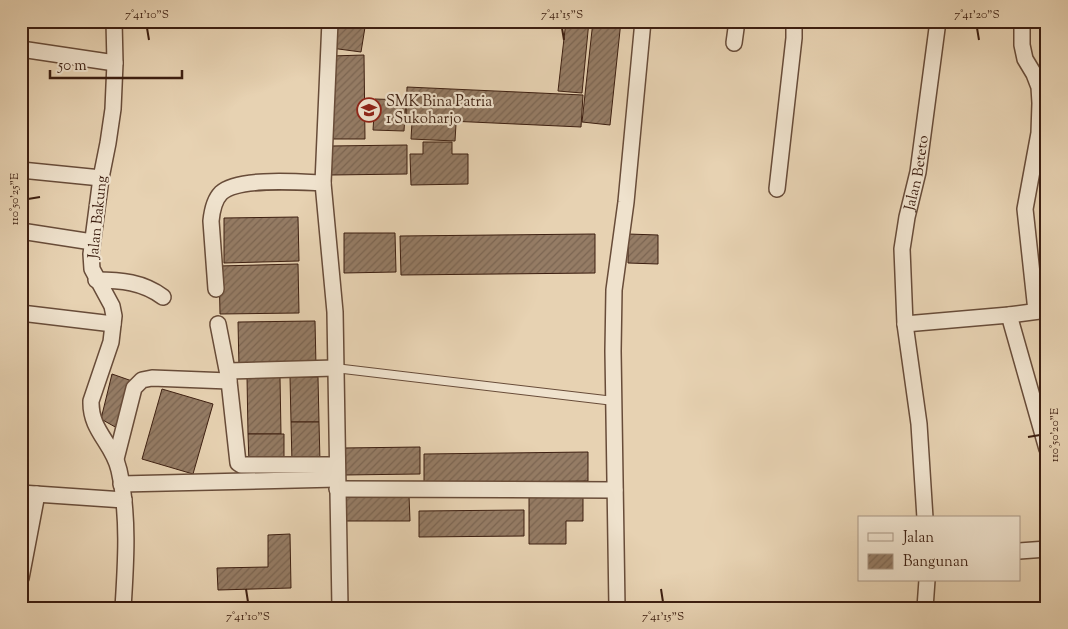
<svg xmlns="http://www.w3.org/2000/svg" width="1068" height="629" font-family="'Sorts Mill Goudy',serif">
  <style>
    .building { fill: url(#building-hatch); stroke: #3d1f11 }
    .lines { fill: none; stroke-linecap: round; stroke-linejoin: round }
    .service-casing { stroke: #684c39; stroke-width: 10 }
    .minor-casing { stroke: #684c39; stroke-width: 18 }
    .service { stroke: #efe2cd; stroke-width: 8 }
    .minor { stroke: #efe2cd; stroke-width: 15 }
    .ticks { fill: none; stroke: #3d1f11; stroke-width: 2 }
    .labels { text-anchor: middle; stroke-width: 4.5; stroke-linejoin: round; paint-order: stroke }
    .poi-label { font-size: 15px; fill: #3d1f11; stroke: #efe2cd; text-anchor: start }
    .street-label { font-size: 15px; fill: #3d1f11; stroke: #efe2cd }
    .neatline { fill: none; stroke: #3d1f11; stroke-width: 2 }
    .ticks-label { font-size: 12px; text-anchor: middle; fill: #3d1f11 }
  </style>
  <defs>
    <pattern id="building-hatch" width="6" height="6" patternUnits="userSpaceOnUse" patternTransform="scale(1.25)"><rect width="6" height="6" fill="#957c65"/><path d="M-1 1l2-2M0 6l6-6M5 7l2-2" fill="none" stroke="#7b6552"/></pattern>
  </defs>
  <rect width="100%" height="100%" fill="#e7d2b2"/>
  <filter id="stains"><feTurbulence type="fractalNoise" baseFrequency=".004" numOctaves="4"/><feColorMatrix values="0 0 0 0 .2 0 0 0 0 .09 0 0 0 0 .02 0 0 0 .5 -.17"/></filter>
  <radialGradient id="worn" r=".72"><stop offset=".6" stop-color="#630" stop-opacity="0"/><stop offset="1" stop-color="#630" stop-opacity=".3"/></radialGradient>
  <!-- building -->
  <g class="building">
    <path d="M335 21H366L361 52 331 48Z"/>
    <path d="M566 21H589L582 93 558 91Z"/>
    <path d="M593 21H621L610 125 582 122Z"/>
    <path d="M364 55 365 139H332L331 56Z"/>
    <path d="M407 87 583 95 581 127 406 119Z"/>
    <path d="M375 99 406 100 404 131 373 130Z"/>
    <path d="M412 122 456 124 455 141 411 139Z"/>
    <path d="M423 142H452V154H468V184L411 185 410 154H423Z"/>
    <path d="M407 145V174L331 175 330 146Z"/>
    <path d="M298 217 299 261 224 263V218Z"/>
    <path d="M344 233H395L396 272 344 273Z"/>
    <path d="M595 234V273L401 275 400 236Z"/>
    <path d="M628 234 658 235V264L628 263Z"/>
    <path d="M298 264 299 313 220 314 219 266Z"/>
    <path d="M315 321 316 366 239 368 238 322Z"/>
    <path d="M112 374 132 381 117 428 101 419Z"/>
    <path d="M247 377H280L281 434H248Z"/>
    <path d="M290 377H318L319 422H291Z"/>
    <path d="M162 389 213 404 193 474 142 459Z"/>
    <path d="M291 422H319L320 462 292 463Z"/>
    <path d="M248 434H284V463H249Z"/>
    <path d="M420 447V474L344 475 343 448Z"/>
    <path d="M588 452V481L424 483V454Z"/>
    <path d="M409 495 410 521H344V496Z"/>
    <path d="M529 495H583V521H566V544H529Z"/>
    <path d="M524 510V536L419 537V511Z"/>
    <path d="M290 534 291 588 218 590 217 568 268 567V535Z"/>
  </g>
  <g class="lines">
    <!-- service casing -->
    <g class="service-casing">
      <path id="service" d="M335 368 614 401"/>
    </g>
    <!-- minor casing -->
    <g class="minor-casing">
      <g id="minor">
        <path d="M114 21 115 63 113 109 108 143 101 178 91 254 92 269 112 306 114 316 111 342 91 401C90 431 113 443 119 470 129 515 126 562 123 608"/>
        <path d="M330 21 323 183 335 312 340 608"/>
        <path d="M1022 21V45L1025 59 1034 74 1039 87 1040 103 1039 133 1025 209 1036 311"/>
        <path d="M734 43 737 21"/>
        <path d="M21 49 115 63"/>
        <path d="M21 170 101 178"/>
        <path d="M777 189 794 38V21"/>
        <path d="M21 231 92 242"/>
        <path d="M96 280C121 280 143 282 163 297"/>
        <path d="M216 289 211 221C212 211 214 200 221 193 238 177 300 182 323 183"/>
        <path d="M21 313 113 324"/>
        <path d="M1009 315 1047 449"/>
        <path d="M218 324 229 380"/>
        <path d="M905 324 1009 315 1047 310"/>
        <path d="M228 371 335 368"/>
        <path d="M116 459 134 388 142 380 152 378 229 381 238 463 241 465H337"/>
        <path d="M121 484 337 479"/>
        <path d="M337 489 615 490"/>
        <path d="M21 493 124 500"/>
        <path id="s1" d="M925 518 919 424 905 324 902 249 907 217 918 172 938 21"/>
        <path d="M1019 551 1047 549"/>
        <path d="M21 578 37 494"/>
        <path d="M617 608 613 351 614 290 626 202 643 21"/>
        <path d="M925 608 927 580"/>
      </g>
    </g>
    <!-- service -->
    <use href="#service" class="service"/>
    <!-- minor -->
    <use href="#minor" class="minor"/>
  </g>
  <!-- ticks -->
  <path class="ticks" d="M147 28 149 40M562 28 564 40M977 28 979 40M28 199 40 197M1028 437 1040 435M246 589 248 602M661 589 663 602"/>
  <!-- icons -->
  <defs>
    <g id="school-ring" transform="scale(1.25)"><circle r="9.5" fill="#efe2cd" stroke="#8f2418" stroke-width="1.5"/><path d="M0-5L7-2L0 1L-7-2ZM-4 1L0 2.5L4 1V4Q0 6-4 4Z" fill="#8f2418"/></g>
  </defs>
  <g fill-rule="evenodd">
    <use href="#school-ring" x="369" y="110"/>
  </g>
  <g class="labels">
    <!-- poi labels -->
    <g class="poi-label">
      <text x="386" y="106">SMK Bina Patria<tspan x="386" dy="17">1 Sukoharjo</tspan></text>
    </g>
    <!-- street labels -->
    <g class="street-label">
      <text dy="5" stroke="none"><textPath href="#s1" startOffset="348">Jalan Beteto</textPath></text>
      <text transform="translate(97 217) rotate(-84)" y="5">Jalan Bakung</text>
    </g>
  </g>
  <!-- margin -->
  <rect width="1068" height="629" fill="none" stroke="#e7d2b2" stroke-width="55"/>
  <!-- legend -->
  <rect x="858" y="516" width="162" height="65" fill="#efe2cd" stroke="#a89482"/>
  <rect x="868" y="533" width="25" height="8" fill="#efe2cd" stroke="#a89482"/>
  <text x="903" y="542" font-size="15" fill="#3d1f11">Jalan</text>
  <rect x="868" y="554" width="25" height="15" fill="url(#building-hatch)" stroke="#a89482"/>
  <text x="903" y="566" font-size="15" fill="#3d1f11">Bangunan</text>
  <!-- scale -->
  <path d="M50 70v8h132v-8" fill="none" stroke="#3d1f11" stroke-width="2.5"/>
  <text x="58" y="70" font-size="15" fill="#3d1f11" stroke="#efe2cd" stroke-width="4" paint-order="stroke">50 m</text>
  <rect x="28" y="28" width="1012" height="574" class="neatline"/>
  <g class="ticks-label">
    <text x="147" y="18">7°41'10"S</text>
    <text x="562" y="18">7°41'15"S</text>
    <text x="977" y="18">7°41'20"S</text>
    <text transform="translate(14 199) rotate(-90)" y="4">110°50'25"E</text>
    <text transform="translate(1054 435) rotate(-90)" y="4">110°50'20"E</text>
    <text x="248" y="620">7°41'10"S</text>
    <text x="663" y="620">7°41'15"S</text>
  </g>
  <rect width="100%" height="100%" filter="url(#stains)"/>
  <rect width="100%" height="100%" fill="url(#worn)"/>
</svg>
